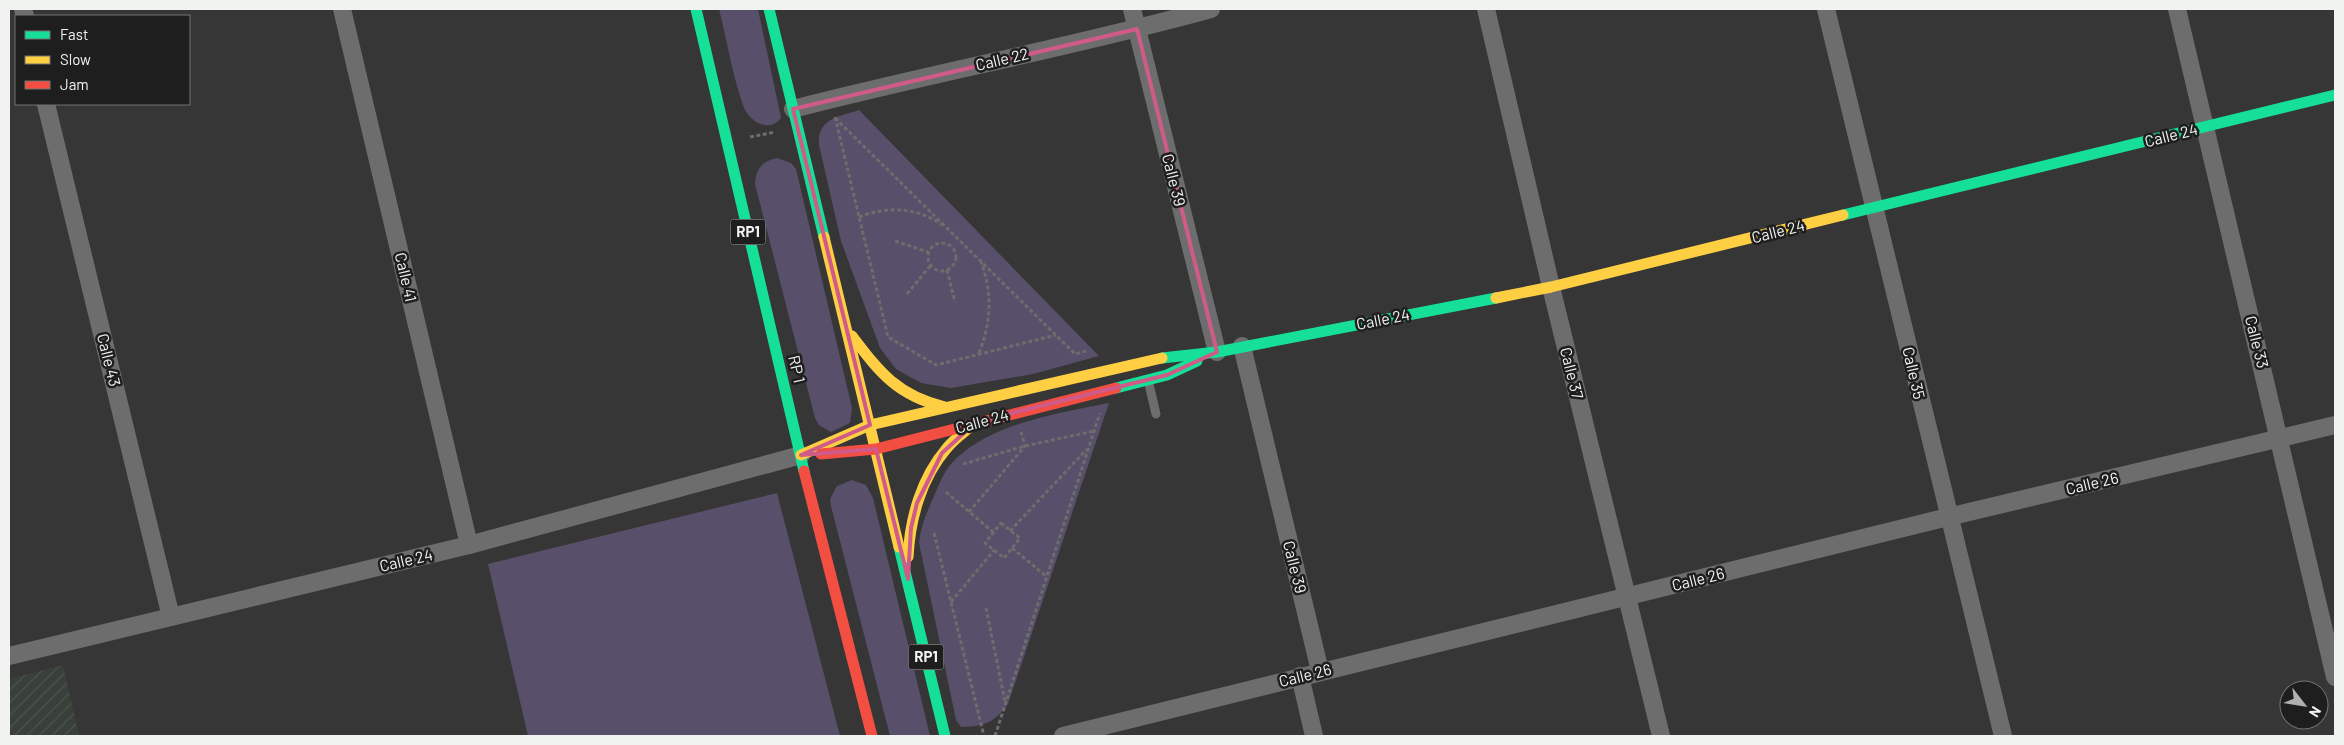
<svg xmlns="http://www.w3.org/2000/svg" width="2344" height="745" font-family="Barlow,sans-serif">
  <style>
    .industrial { fill: url(#industrial-furrows) }
    .park { fill: #584f6a }
    .lines { fill: none; stroke-linecap: round; stroke-linejoin: round }
    .path { stroke: #6c6d6c; stroke-width: 3; stroke-dasharray: 4 2.5; stroke-linecap: butt }
    .lane { stroke: #6c6d6c; stroke-width: 9 }
    .street { stroke: #6c6d6c; stroke-width: 18 }
    .fast { stroke: #16e098; stroke-width: 11 }
    .slow { stroke: #ffcf43; stroke-width: 11 }
    .jam { stroke: #f24e42; stroke-width: 11 }
    .marked { fill: none; stroke: #d05a88; stroke-width: 4; stroke-linejoin: round }
    .labels { text-anchor: middle; stroke-width: 5; stroke-linejoin: round; paint-order: stroke }
    .shield { fill: #1d1e1d; stroke: #b1b3b1; stroke-width: 1 }
    .shield-label { font-size: 15px; font-weight: bold; fill: #f1f3f1 }
    .street-label { font-size: 16px; fill: #f1f3f1; stroke: #1d1e1d }
  </style>
  <defs>
    <pattern id="industrial-furrows" width="10" height="10" patternUnits="userSpaceOnUse" patternTransform="scale(1.25)"><rect width="10" height="10" fill="#384039"/><path d="M-1 1l2-2M0 10L10 0M9 11l2-2" fill="none" stroke="#4c534c"/></pattern>
  </defs>
  <rect width="100%" height="100%" fill="#353635"/>
  <!-- industrial -->
  <path class="industrial" d="M63 665 79 736H9V679Z"/>
  <!-- park -->
  <g class="park">
    <path d="M719 9H758L781 118C769 134 748 121 743 105 732 74 727 40 719 9Z"/>
    <path d="M859 110 1099 356 1033 374 951 388 921 383 896 369 880 348 841 241 819 145C817 118 839 117 859 110Z"/>
    <path d="M777 158 791 163 796 169 852 408 850 423 831 432 819 425 815 418 755 184C756 169 762 161 777 158Z"/>
    <path d="M1109 403 1008 704C994 723 985 726 961 727L956 720 919 543C921 525 927 512 934 496 938 487 942 476 948 468 981 425 1058 413 1109 403Z"/>
    <path d="M852 480 866 485 873 498 930 736H890L831 506 830 499 837 486Z"/>
    <path d="M777 493 840 736H528L488 564Z"/>
  </g>
  <g class="lines">
    <!-- path -->
    <g class="path">
      <path d="M835 117 888 337 936 365 1056 335"/>
      <path d="M835 118 1075 354 1086 351"/>
      <path d="M750 137 775 132"/>
      <path d="M859 217C886 206 918 207 942 225"/>
      <path d="M895 241 928 252"/>
      <circle cx="942" cy="257" r="14"/>
      <path d="M947 270 955 302"/>
      <path d="M907 294 930 266"/>
      <path d="M979 353C991 322 993 294 981 262"/>
      <path d="M963 464 1025 446 1094 431"/>
      <path d="M946 492 993 532"/>
      <path d="M969 512 1025 446 1021 432"/>
      <path d="M1001 523 1020 538 1004 558 985 543Z"/>
      <path d="M1010 531 1087 449"/>
      <path d="M934 533 984 736"/>
      <path d="M1012 548 1047 577"/>
      <path d="M951 602 994 550"/>
      <path d="M986 608 1005 701"/>
      <path d="M995 736 1100 413"/>
    </g>
    <!-- lane -->
    <path class="lane" d="M1148 380 1156 414"/>
    <!-- street -->
    <g class="street">
      <path d="M23 9 25 16"/>
      <path d="M342 9 469 545"/>
      <path d="M1132 9 1217 352"/>
      <path d="M1486 9 1551 287 1661 736"/>
      <path d="M1826 9 2003 736"/>
      <path d="M2177 9 2335 677"/>
      <path d="M46 104 171 617"/>
      <path d="M793 109C932 73 1073 47 1211 9"/>
      <path d="M1242 346 1320 671"/>
      <path d="M9 656 469 545 801 455"/>
      <path d="M1300 676 1314 736"/>
      <path d="M1063 736 1948 517 2335 425"/>
    </g>
    <!-- fast -->
    <g class="fast">
      <path d="M696 9 804 471"/>
      <path d="M769 9 824 237"/>
      <path d="M1843 215 2335 95"/>
      <path d="M1162 358 1217 352 1496 298"/>
      <path d="M1116 388 1167 375 1197 361"/>
      <path d="M899 547 945 736"/>
    </g>
    <!-- slow -->
    <g class="slow">
      <path d="M824 237 899 547"/>
      <path d="M1496 298 1551 287 1843 215"/>
      <path d="M852 336C880 373 898 396 945 407"/>
      <path d="M801 455 870 425 1162 358"/>
      <path d="M908 557C910 519 921 478 947 448 955 438 966 431 976 422"/>
    </g>
    <!-- jam -->
    <g class="jam">
      <path d="M821 454 876 449 1116 388"/>
      <path d="M804 471 872 736"/>
    </g>
  </g>
  <!-- marked area -->
  <path class="marked" d="M1137 29 1217 352 1167 375 976 422 942 453 917 503 911 528 908 579 876 449 801 455 870 425 793 109Z"/>
  <g class="labels">
    <!-- shield labels -->
    <g class="shield">
      <rect x="730.5" y="219.5" width="35" height="25" rx="4"/>
      <rect x="908.5" y="644.5" width="35" height="25" rx="4"/>
    </g>
    <g class="shield-label">
      <text x="748" y="237">RP1</text>
      <text x="926" y="662">RP1</text>
    </g>
    <!-- street labels -->
    <g class="street-label">
      <text transform="translate(1002 59) rotate(-13)" y="6">Calle 22</text>
      <text transform="translate(2171 135) rotate(-14)" y="6">Calle 24</text>
      <text transform="translate(1174 180) rotate(76)" y="6">Calle 39</text>
      <text transform="translate(1778 231) rotate(-14)" y="6">Calle 24</text>
      <text transform="translate(406 277) rotate(77)" y="6">Calle 41</text>
      <text transform="translate(1383 319) rotate(-11)" y="6">Calle 24</text>
      <text transform="translate(2257 342) rotate(76)" y="6">Calle 33</text>
      <text transform="translate(109 360) rotate(76)" y="6">Calle 43</text>
      <text transform="translate(797 369) rotate(77)" y="6">RP 1</text>
      <text transform="translate(1572 373) rotate(76)" y="6">Calle 37</text>
      <text transform="translate(1914 373) rotate(77)" y="6">Calle 35</text>
      <text transform="translate(982 421) rotate(-15)" y="6">Calle 24</text>
      <text transform="translate(2092 483) rotate(-13)" y="6">Calle 26</text>
      <text transform="translate(406 560) rotate(-13)" y="6">Calle 24</text>
      <text transform="translate(1295 567) rotate(76)" y="6">Calle 39</text>
      <text transform="translate(1698 579) rotate(-14)" y="6">Calle 26</text>
      <text transform="translate(1305 675) rotate(-14)" y="6">Calle 26</text>
    </g>
  </g>
  <!-- border -->
  <rect width="2344" height="745" fill="none" stroke="#f1f3f1" stroke-width="20"/>
  <!-- legend -->
  <rect x="15" y="15" width="175" height="90" fill="#1d1e1d" stroke="#727372"/>
  <rect x="25" y="31" width="25" height="8" fill="#16e098" stroke="#727372"/>
  <text x="60" y="40" font-size="15" fill="#f1f3f1">Fast</text>
  <rect x="25" y="56" width="25" height="8" fill="#ffcf43" stroke="#727372"/>
  <text x="60" y="65" font-size="15" fill="#f1f3f1">Slow</text>
  <rect x="25" y="81" width="25" height="8" fill="#f24e42" stroke="#727372"/>
  <text x="60" y="90" font-size="15" fill="#f1f3f1">Jam</text>
  <!-- north arrow -->
  <g transform="translate(2304 705) rotate(121)"><circle r="24" fill="#1d1e1d" stroke="#727372"/>
  <path d="M0-4L9 19L0 12L-9 19Z" fill="#afb1af"/>
  <text y="-8" font-size="14" font-weight="bold" text-anchor="middle" fill="#f1f3f1">N</text>
  </g>
</svg>
